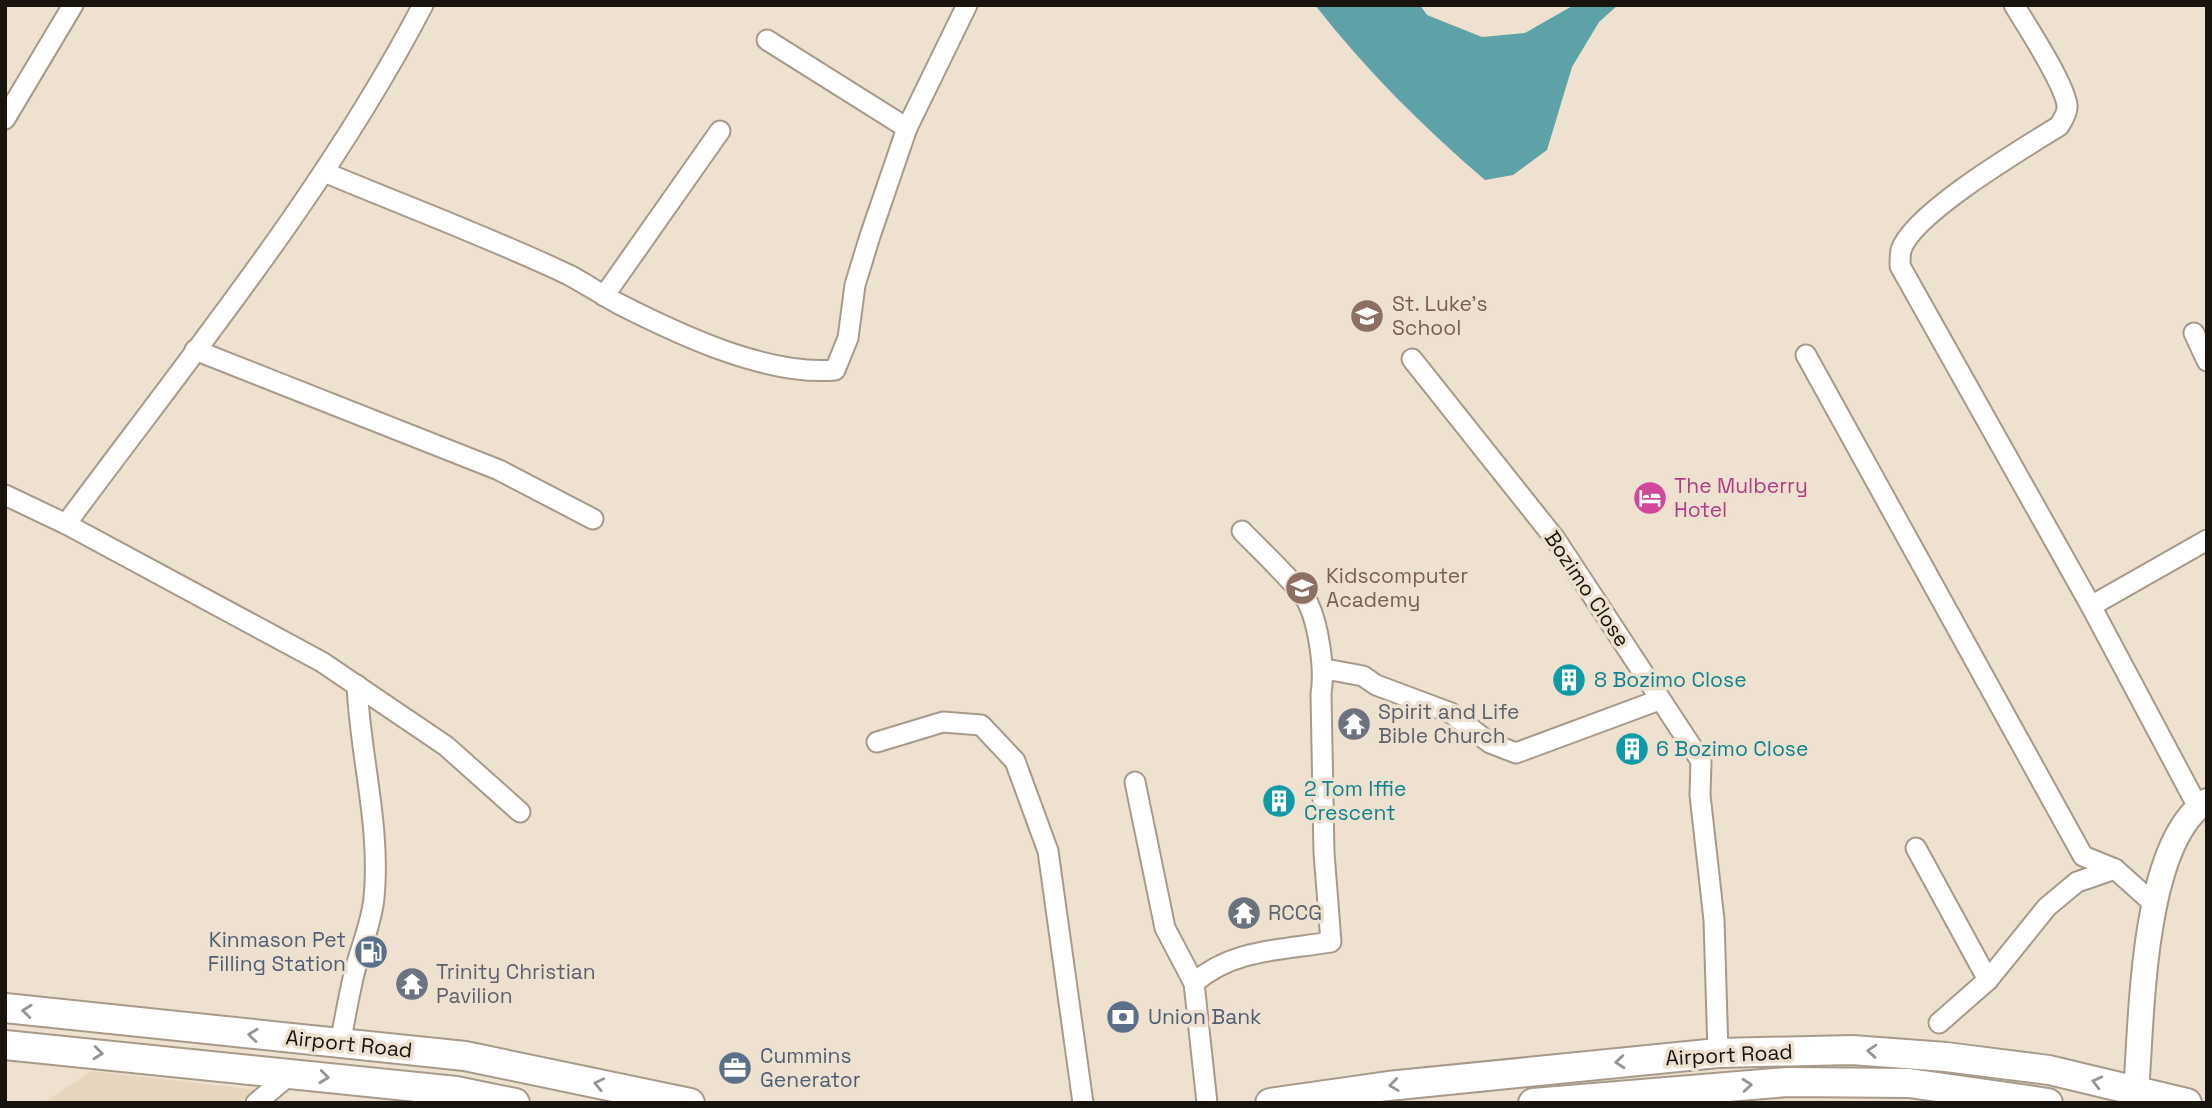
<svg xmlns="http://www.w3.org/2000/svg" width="2212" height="1108" font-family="'Space Grotesk',sans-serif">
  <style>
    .built { fill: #e8d5be }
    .water { fill: #5ca2a7 }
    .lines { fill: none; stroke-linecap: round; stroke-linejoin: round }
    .minor-casing { stroke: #a79a8a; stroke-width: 23 }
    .tertiary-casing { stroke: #a79a8a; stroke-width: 28 }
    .secondary-casing { stroke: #a79a8a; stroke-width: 32 }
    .minor { stroke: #fff; stroke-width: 19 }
    .tertiary { stroke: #fff; stroke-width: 24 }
    .secondary { stroke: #fff; stroke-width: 28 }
    .oneway { stroke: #979592 }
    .labels { text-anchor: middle; stroke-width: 7; stroke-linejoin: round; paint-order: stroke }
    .education-label { font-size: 21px; fill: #785e54; stroke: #eee1d0; text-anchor: start }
    .hotel-label { font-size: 21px; fill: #b23c85; stroke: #eee1d0; text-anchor: start }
    .street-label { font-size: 21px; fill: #18130d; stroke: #eee1d0 }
    .culture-label { font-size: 21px; fill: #0d838f; stroke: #eee1d0; text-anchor: start }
    .worship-label { font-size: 21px; fill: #5b616d; stroke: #eee1d0; text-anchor: start }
    .service-label { font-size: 21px; fill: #4e5e75; stroke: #eee1d0; text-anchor: start }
  </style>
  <rect width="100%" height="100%" fill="#eee1d0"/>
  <!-- built -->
  <path class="built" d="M91 1071 258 1090 239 1103H44Z"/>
  <!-- water -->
  <path class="water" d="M1315 5H1420L1427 15 1482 37 1525 33 1574 5H1618L1599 22 1572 67 1547 150 1513 175 1485 180C1422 126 1366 70 1315 5Z"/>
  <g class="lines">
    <!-- minor casing -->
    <g class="minor-casing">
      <g id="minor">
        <path d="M2014 5C2027 26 2064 83 2067 105 2068 112 2063 120 2059 126 2024 148 1913 213 1901 250 1900 255 1900 261 1900 266L2091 606 2198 807"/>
        <path d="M767 40 907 128"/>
        <path d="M5 119 73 5"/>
        <path d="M324 172C405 206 489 237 569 275 586 284 602 295 619 304 680 335 767 376 835 370L848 338 855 285 870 236 907 128 967 5"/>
        <path d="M604 296 720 131"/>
        <path d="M2194 333 2207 361"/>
        <path d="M195 350 499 470 593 519"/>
        <path d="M1806 355 2083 856 2115 869 2153 903"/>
        <path d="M1412 359 1556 540 1701 761 1700 795 1714 920 1718 1053"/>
        <path d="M5 495 66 524 322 662 446 746 520 812"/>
        <path d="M66 524C190 356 326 191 423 5"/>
        <path d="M2091 606 2207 540"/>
        <path d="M1324 674 1331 670 1363 676 1376 685 1451 713 1490 743 1516 753 1659 700"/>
        <path d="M877 742 943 722 981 725 1015 761 1048 851 1083 1103"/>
        <path d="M1135 782 1165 928 1194 983"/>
        <path d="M1916 848 1988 980"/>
        <path d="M1939 1023 1988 980 2047 907 2077 882 2115 869"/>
        <path d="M340 1043C345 1019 349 994 355 970 361 947 372 921 374 898 381 826 360 756 357 685"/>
        <path d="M256 1103 292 1073"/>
        <path d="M1207 1103 1194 983C1232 949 1282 950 1331 942L1324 853 1321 694C1325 670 1319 626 1308 603 1300 587 1257 547 1242 531"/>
      </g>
    </g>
    <!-- tertiary casing -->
    <g class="tertiary-casing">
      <path id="tertiary" d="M2136 1092C2142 1019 2141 843 2207 801"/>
    </g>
    <!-- secondary casing -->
    <g class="secondary-casing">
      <g id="secondary">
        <path d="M5 1008 465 1056 690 1103"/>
        <path d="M5 1045 456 1091 515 1103"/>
        <path d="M1270 1103 1388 1086 1718 1053 1852 1050 1946 1057 2049 1070 2187 1103"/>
        <path d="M1533 1103 1788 1082 1909 1083 2048 1103"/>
      </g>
    </g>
    <!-- minor -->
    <use href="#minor" class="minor"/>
    <!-- tertiary -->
    <use href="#tertiary" class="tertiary"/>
    <!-- secondary -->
    <use href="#secondary" class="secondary"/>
  </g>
  <!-- one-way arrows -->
  <defs><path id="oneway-chevron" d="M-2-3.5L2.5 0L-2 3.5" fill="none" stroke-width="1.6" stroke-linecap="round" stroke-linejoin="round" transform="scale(1.75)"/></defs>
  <g class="oneway">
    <use href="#oneway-chevron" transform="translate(27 1011) rotate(-174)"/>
    <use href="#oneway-chevron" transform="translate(253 1035) rotate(-174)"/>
    <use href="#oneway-chevron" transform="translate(1872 1051) rotate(-176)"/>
    <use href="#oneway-chevron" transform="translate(98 1053) rotate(6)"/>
    <use href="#oneway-chevron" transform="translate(1620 1062) rotate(175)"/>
    <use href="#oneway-chevron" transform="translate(324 1077) rotate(6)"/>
    <use href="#oneway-chevron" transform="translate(2097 1082) rotate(-166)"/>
    <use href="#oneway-chevron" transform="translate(599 1084) rotate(-168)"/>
    <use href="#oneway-chevron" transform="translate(1394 1085) rotate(173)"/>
    <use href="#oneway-chevron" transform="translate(1747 1085) rotate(-5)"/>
  </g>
  <!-- icons -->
  <defs>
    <g id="school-disc" transform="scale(1.75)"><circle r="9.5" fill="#8d6e63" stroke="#eee1d0"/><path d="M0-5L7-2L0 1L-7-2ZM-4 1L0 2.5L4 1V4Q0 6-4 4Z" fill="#fff"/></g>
    <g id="hotel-disc" transform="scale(1.75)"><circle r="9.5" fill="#d1479c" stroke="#eee1d0"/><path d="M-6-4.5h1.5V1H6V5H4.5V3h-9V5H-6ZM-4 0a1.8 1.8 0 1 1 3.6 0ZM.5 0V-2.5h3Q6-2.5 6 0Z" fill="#fff"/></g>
    <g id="building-disc" transform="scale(1.75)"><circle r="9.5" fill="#0f9aa8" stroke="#eee1d0"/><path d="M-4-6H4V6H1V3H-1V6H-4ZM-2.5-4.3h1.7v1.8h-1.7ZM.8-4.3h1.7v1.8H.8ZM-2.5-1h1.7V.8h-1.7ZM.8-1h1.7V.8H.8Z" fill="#fff"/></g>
    <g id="temple-disc" transform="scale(1.75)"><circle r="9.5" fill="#6b7280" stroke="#eee1d0"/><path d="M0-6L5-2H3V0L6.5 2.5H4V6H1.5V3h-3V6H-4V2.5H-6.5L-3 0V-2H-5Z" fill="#fff"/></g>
    <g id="fuel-disc" transform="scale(1.75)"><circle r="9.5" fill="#5c6f8a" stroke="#eee1d0"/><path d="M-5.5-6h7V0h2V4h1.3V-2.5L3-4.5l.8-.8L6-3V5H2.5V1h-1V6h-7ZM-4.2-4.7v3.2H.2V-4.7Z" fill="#fff"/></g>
    <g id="bank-disc" transform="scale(1.75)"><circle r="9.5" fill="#5c6f8a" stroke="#eee1d0"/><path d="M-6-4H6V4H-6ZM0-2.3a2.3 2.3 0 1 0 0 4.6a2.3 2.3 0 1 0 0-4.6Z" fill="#fff"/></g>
    <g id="office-disc" transform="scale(1.75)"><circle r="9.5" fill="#5c6f8a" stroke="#eee1d0"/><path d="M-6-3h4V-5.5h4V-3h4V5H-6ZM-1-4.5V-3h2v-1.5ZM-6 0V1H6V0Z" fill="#fff"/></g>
  </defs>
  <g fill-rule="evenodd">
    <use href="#school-disc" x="1367" y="316"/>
    <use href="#hotel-disc" x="1650" y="498"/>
    <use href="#school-disc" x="1302" y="588"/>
    <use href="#building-disc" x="1569" y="680"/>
    <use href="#temple-disc" x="1354" y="724"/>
    <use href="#building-disc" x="1632" y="749"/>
    <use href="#building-disc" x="1279" y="801"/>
    <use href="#temple-disc" x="1244" y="913"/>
    <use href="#fuel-disc" x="371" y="952"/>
    <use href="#temple-disc" x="412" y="984"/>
    <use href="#bank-disc" x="1123" y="1017"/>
    <use href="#office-disc" x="735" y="1068"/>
  </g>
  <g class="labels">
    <!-- education labels -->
    <g class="education-label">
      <text x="1392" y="311">St. Luke's<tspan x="1392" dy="24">School</tspan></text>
      <text x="1326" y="583">Kidscomputer<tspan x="1326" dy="24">Academy</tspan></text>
    </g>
    <!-- hotel labels -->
    <g class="hotel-label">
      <text x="1674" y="493">The Mulberry<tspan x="1674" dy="24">Hotel</tspan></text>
    </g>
    <!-- street labels -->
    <g class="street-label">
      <text transform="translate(1587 589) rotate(56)" y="7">Bozimo Close</text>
      <text transform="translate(349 1044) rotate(6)" y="7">Airport Road</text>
      <text transform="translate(1729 1055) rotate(-3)" y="7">Airport Road</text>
    </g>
    <!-- culture labels -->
    <g class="culture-label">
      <text x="1594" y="687">8 Bozimo Close</text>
      <text x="1656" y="756">6 Bozimo Close</text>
      <text x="1304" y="796">2 Tom Iffie<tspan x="1304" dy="24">Crescent</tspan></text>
    </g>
    <!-- worship labels -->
    <g class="worship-label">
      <text x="1378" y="719">Spirit and Life<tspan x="1378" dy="24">Bible Church</tspan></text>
      <text x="1268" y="920">RCCG</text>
      <text x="436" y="979">Trinity Christian<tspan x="436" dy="24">Pavilion</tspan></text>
    </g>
    <!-- service labels -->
    <g class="service-label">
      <text x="346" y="947" text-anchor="end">Kinmason Pet<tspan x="346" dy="24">Filling Station</tspan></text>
      <text x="1148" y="1024">Union Bank</text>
      <text x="760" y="1063">Cummins<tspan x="760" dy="24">Generator</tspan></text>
    </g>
  </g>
  <!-- border -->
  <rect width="2212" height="1108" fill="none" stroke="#18130d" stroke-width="14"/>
</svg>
